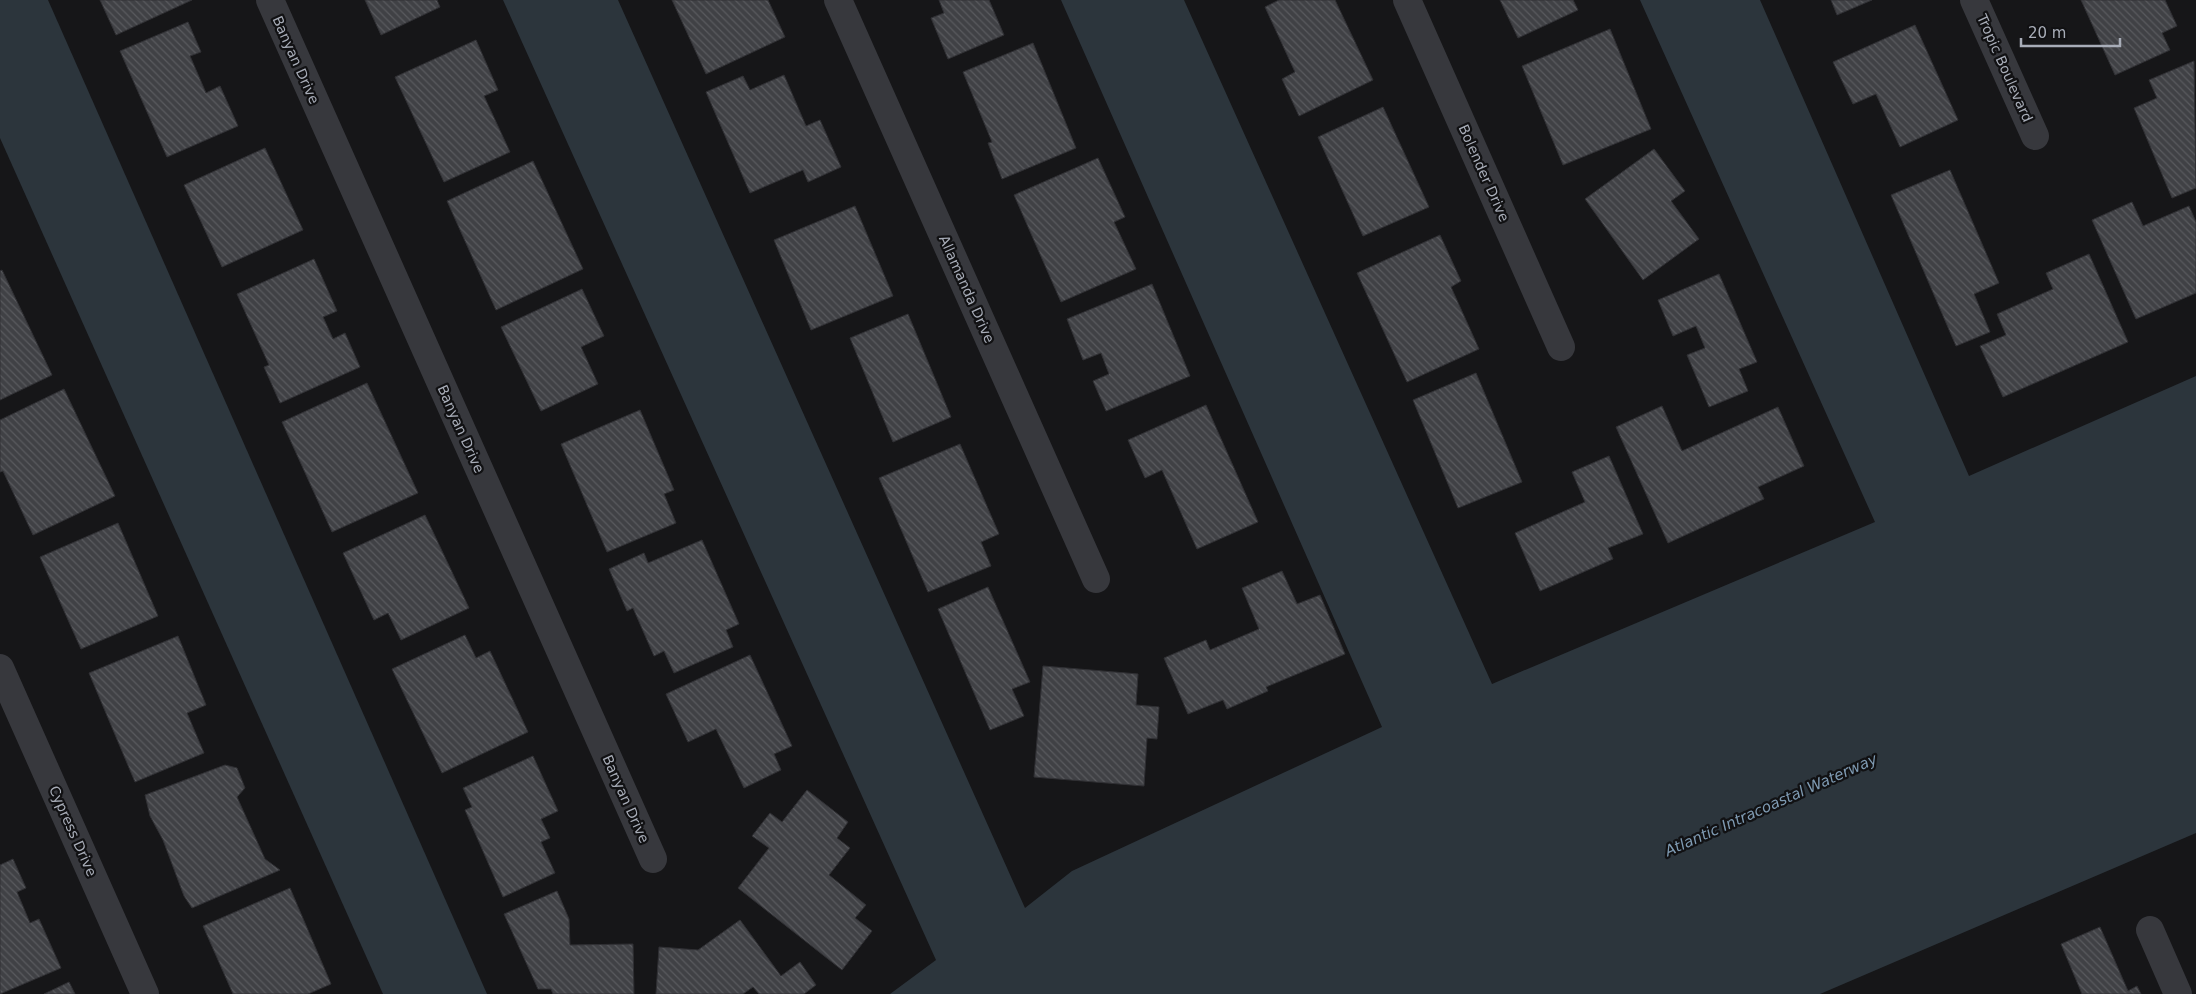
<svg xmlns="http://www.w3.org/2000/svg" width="2196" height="994" font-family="'DejaVu Sans',sans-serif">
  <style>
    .water { fill: #2c353c }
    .building { fill: url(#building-back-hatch); stroke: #303034 }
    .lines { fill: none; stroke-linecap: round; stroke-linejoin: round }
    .minor { stroke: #37383d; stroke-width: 28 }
    .labels { text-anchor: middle; stroke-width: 4.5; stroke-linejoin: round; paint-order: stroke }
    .street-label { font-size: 14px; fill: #a8adb8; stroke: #111113 }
    .water-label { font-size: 15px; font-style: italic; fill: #7f9bb3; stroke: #111113 }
  </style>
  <defs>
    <pattern id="building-back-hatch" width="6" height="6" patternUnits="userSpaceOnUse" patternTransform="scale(1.25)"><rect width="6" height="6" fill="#404145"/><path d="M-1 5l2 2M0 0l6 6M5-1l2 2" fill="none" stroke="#595a5e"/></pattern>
  </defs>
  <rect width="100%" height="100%" fill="#161618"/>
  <!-- water -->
  <g class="water">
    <path d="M0 0H48L487 994H383L0 138Z"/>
    <path d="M503 0H618L1025 908 1072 871 1382 727 1061 0H1184L1492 684 1875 522 1640 0H1760L1969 476 2196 376V833L1820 994H890L936 960Z"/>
  </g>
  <!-- building -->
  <g class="building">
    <path d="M100 0H192L116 35Z"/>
    <path d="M365 0H437L440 7 381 35Z"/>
    <path d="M672 0H768L785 37 706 74Z"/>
    <path d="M939 0H989L1004 35 948 59 931 18 944 13Z"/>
    <path d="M1279 0H1335L1373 80 1299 116 1282 79 1295 72 1265 7Z"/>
    <path d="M1500 0H1573L1578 10 1518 38Z"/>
    <path d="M1831 0H1872L1837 15Z"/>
    <path d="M2081 0H2165L2177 26 2162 33 2170 50 2115 75Z"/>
    <path d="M188 22 201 52 190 56 206 93 220 86 238 126 167 157 120 51Z"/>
    <path d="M1915 25 1958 120 1900 147 1876 94 1853 104 1833 62Z"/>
    <path d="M1610 29 1651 129 1563 165 1522 66Z"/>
    <path d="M476 40 498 90 484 96 510 152 444 182 395 77Z"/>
    <path d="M1033 43 1076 148 1002 179 988 143 992 142 963 72Z"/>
    <path d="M2194 61 2196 188 2172 198 2134 108 2157 98 2149 80Z"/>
    <path d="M784 75 806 126 820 120 841 167 808 182 803 170 750 193 706 92 743 76 750 90Z"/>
    <path d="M1383 107 1429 207 1363 236 1318 137Z"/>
    <path d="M265 148 303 230 222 267 184 185Z"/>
    <path d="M1654 149 1685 191 1671 201 1699 239 1643 280 1585 199Z"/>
    <path d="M1098 158 1125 217 1114 222 1136 269 1061 302 1014 195Z"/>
    <path d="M533 161 583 269 496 310 447 201Z"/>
    <path d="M1950 170 1999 283 1974 294 1990 332 1956 346 1891 195Z"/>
    <path d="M2132 202 2143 226 2189 206 2196 222V293L2136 319 2092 220Z"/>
    <path d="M855 206 893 296 811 330 774 240Z"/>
    <path d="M1440 235 1461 281 1451 287 1479 349 1407 382 1357 273Z"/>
    <path d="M2089 254 2128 342 2003 397 1980 346 2006 335 1997 314 2053 289 2046 273Z"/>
    <path d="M314 259 337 311 323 317 333 339 345 333 360 367 280 403 264 367 269 365 237 294Z"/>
    <path d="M2 270 52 375 0 400V271Z"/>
    <path d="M1719 274 1757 362 1739 369 1748 391 1709 407 1687 355 1705 348 1696 326 1673 336 1658 300Z"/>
    <path d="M1152 284 1190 376 1106 411 1093 381 1109 374 1101 353 1083 360 1067 319Z"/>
    <path d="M582 289 604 336 581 347 598 384 541 411 501 327Z"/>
    <path d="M908 314 951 417 893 442 850 338Z"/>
    <path d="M1476 373 1522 482 1458 508 1413 400Z"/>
    <path d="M367 383 418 493 332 532 282 422Z"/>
    <path d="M64 389 115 496 33 535 3 471 0 472V420Z"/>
    <path d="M1206 405 1258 522 1197 549 1162 470 1145 478 1128 440Z"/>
    <path d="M1662 406 1682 451 1778 407 1804 466 1758 487 1764 499 1668 543 1616 427Z"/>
    <path d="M640 410 674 490 664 494 676 523 607 552 561 444Z"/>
    <path d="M960 444 999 534 981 542 991 566 928 592 879 478Z"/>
    <path d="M1609 456 1643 534 1608 548 1613 559 1540 591 1515 533 1585 502 1572 472Z"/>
    <path d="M425 515 469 608 401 640 388 613 374 620 343 553Z"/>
    <path d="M118 523 158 616 81 649 40 557Z"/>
    <path d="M702 540 739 624 726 630 733 647 674 673 664 651 654 656 633 608 627 611 609 569 644 553 648 563Z"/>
    <path d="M1282 571 1297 604 1320 595 1345 654 1266 687 1268 691 1227 709 1223 700 1188 714 1164 658 1206 640 1210 650 1259 629 1242 588Z"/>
    <path d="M988 587 1030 682 1012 689 1024 716 990 730 938 609Z"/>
    <path d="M465 635 476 658 490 651 528 732 442 773 392 669Z"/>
    <path d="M178 636 206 705 187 713 204 753 135 782 89 673Z"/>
    <path d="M750 655 792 746 774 754 781 770 744 788 716 729 688 742 666 694Z"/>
    <path d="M1043 666 1138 674 1136 705 1159 707 1157 739 1147 738 1144 786 1034 777Z"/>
    <path d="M533 756 558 811 541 819 550 838 541 842 555 873 503 897 465 810 472 807 463 788Z"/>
    <path d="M225 765 237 768 245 788 237 797 265 859 280 870 192 908 184 896 163 840 150 816 145 795Z"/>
    <path d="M807 790 848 822 837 838 850 848 829 875 866 905 855 918 872 931 842 970 738 888 769 848 752 836 770 813 782 822Z"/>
    <path d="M13 859 26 888 17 892 30 923 39 919 61 968 0 994V865Z"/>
    <path d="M290 888 331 984 308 994H233L203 926Z"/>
    <path d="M557 891 569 919 570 945 633 944 634 994H553L551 989H538L504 914Z"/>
    <path d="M740 920 781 976 800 962 816 985 804 994H759L753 987 743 994H656L659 947 698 950Z"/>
    <path d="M2100 927 2128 991 2137 986 2141 994H2082L2061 944Z"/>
    <path d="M69 982 75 994H44Z"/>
  </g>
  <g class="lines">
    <!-- minor -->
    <g class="minor">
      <path d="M270 0 653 859"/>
      <path d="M838 0 1096 579"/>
      <path d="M1407 0 1561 347"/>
      <path d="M1974 0 2035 136"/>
      <path d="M0 668 145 994"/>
      <path d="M2150 930 2178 994"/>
    </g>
  </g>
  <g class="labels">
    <!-- street labels -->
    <g class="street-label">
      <text transform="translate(296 60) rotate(66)" y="5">Banyan Drive</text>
      <text transform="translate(2005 68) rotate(66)" y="5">Tropic Boulevard</text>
      <text transform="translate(1484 173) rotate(66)" y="5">Bolender Drive</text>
      <text transform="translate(967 289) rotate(66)" y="5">Allamanda Drive</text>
      <text transform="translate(461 429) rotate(66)" y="5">Banyan Drive</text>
      <text transform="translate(626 799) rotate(66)" y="5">Banyan Drive</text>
      <text transform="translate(73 831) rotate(66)" y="5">Cypress Drive</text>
    </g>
    <!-- water labels -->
    <g class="water-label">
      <text transform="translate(1771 805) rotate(-24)" y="5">Atlantic Intracoastal Waterway</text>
    </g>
  </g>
  <!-- scale -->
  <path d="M2021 38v8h99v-8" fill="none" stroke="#a8adb8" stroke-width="2.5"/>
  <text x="2028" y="38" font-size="15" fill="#a8adb8" stroke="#111113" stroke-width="4" paint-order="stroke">20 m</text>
</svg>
